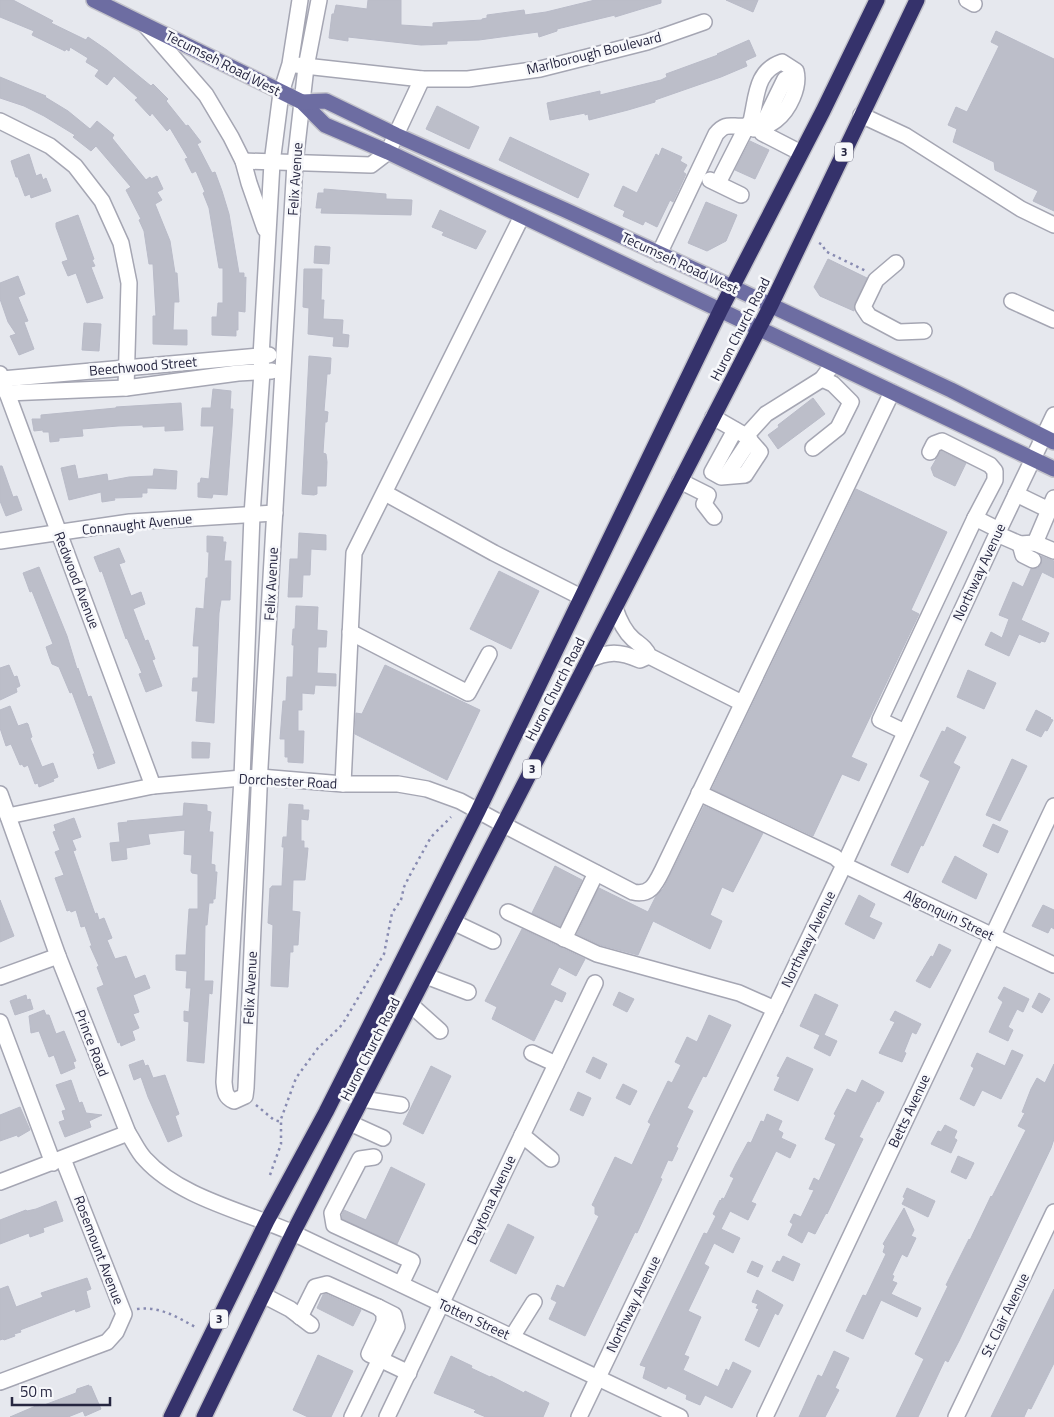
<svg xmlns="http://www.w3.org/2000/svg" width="1054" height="1417" font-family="'Titillium Web',sans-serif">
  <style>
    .building { fill: #bcbec9; stroke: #b9bbc8 }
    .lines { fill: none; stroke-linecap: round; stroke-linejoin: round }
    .minor-casing { stroke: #a5a6b3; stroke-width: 18 }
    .major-casing { stroke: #c2c2ca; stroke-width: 18 }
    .highway-casing { stroke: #c2c2ca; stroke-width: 18 }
    .path { stroke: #888bb1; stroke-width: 2.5; stroke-dasharray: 2.5 4; stroke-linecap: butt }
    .minor { stroke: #fff; stroke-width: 15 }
    .major { stroke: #6d6da2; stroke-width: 15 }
    .highway { stroke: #35326b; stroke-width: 15 }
    .labels { text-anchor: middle; stroke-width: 5; stroke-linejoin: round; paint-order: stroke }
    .shield { fill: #f7f8fb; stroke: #656578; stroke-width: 1 }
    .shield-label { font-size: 12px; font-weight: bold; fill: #262640 }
    .street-label { font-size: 14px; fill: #262640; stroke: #f7f8fb }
  </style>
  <rect width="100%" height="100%" fill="#e6e8ee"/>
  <!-- building -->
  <g class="building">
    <path d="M0 0H13L53 21 51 23 86 40 88 37 107 50 151 86 153 84 168 99 166 101 186 126 188 125 201 142 197 144 212 173 215 172 222 191 229 214 239 273H244V278L246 277 245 312 238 311V330H236V336L212 335V317H217L218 303H223V268H219L209 208 203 193 205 192 196 171 192 173 185 159 188 158 170 128 167 131 152 113 150 116 135 100 138 98 114 76 107 85 95 76 99 70 86 62 88 58 70 47 69 51 66 49 65 51 32 35 34 31 0 17Z"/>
    <path d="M368 0H401V25L433 27V23L482 20V19L487 18V15L524 10 525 15 546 12 595 0H661V3L615 17V15L557 29V31L539 37 538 32 479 40 447 41V44L421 45 348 37V41L329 38 332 14H334L336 5 367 9Z"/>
    <path d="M726 0H758L753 12Z"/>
    <path d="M996 31 1054 59V211L1033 201 1038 191 995 170 994 162 953 142 957 129 948 125 956 107 967 112 999 46 991 42Z"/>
    <path d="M749 40 756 56 745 61 747 66 721 77 655 100V102L628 110 589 120 588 114 585 115V113L550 120 547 103 600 91V95L661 80 667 77 666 74 718 55 717 54Z"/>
    <path d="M0 77 46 96 45 97 68 111 90 129 97 121 114 135 112 138 146 180 150 177 151 179 157 176 163 189 157 192 162 200 155 204 170 241 175 273H177L179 302H174L173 330H187V345L153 344V316H156L153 264H149L144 231 139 220 141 219 126 190 131 187 96 146 91 151 73 137 75 135 44 116 24 106 0 98Z"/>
    <path d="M437 106 479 127 469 149 426 129Z"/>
    <path d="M510 137 589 174 578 198 499 160Z"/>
    <path d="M750 141 769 150 755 179 735 170Z"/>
    <path d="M662 148 682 157 680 161 687 165 683 172 686 174 673 202 670 200 657 227 645 221 643 225 623 216 625 211 614 206 623 186 637 193 656 154 659 156Z"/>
    <path d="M29 154 36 176 41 174 43 180 46 178 51 191 31 198 30 194 25 196 18 177H16L11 161Z"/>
    <path d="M324 189 386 194V199L412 200 411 215 321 213 322 208H316L318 193H324Z"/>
    <path d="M706 202 737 215 726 241 707 251 688 243Z"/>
    <path d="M440 210 486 231 476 249 442 235 444 232 432 227Z"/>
    <path d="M78 215 94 259 92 260 95 266 91 267 103 298 87 303 76 273 68 276 62 262 68 260 56 227V223Z"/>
    <path d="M315 246 330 247 329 264 314 263Z"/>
    <path d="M828 259 867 278 855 303 854 311 820 296 814 287Z"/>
    <path d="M304 269H322L321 300H324L323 319 343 320 342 334 349 335 348 347 333 346 334 337 308 334 309 308 303 307Z"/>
    <path d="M18 276 25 294 18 297 28 321 24 322 34 349 19 355 10 336 16 334 8 322 0 299V283Z"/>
    <path d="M84 323 101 324 99 351 82 350Z"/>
    <path d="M309 356 331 358 330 374H327L324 411 328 412 327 422H325L323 453 326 454 327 462 326 486H317V494L314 495 302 494Z"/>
    <path d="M213 389 231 391 230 409H233L232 427 227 495 213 494 212 498 198 497V483H200L201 478 209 479 214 426H201L202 408H211Z"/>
    <path d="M813 398 825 414 778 449 768 435 779 427 778 425Z"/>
    <path d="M181 403 183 430 165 431V426L143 427V425L118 426 82 429 83 436 59 438V441L50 442 49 432H43V430L34 431 32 419H41V415L116 408V407Z"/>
    <path d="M941 451 966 463 955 486 934 476 931 468Z"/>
    <path d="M75 465 78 479 107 474 108 481 129 477 153 476 154 469 177 471 176 489 147 488V493H142V497L114 498 115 500 102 502 101 492 69 500 61 468Z"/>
    <path d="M0 466H2L13 497 17 496 22 510 6 516 0 501Z"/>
    <path d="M856 489 947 532 911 610 919 614 851 757 867 764 859 781 842 774 813 836 712 789Z"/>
    <path d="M299 533 326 535V550L311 549 310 575H303L302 597H288L290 559H298Z"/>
    <path d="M207 536 223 537V542H226L224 561H231L230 600H221L219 613 214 723 196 721 198 691H192L193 678H198L199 646H193L196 608 204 609V607L206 578H208L209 552H207Z"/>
    <path d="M119 548 125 562 119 564 131 596 141 592 145 604 133 609 145 641 148 640 155 659 152 660 162 686 146 692 139 674 142 673 127 638 126 639 102 571 100 572 94 557Z"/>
    <path d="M1041 556 1054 561V578L1042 572 1021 620 1049 633 1045 642 1041 641 1040 643 1019 634 1009 656 985 645 991 632 1002 638 1009 619 999 615 1013 582 1023 587 1031 569 1038 568 1041 565Z"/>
    <path d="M39 567 67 636 77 669 78 668 88 697 91 696 115 763 98 769 93 754H95L72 692 70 693 59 667 52 664 49 656 46 647 53 644 32 591 30 592 23 573Z"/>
    <path d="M499 571 539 591 511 649 470 629Z"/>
    <path d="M296 606 318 607 317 630 327 631 326 647H318L317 673 336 674V686L315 685 314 694 302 693V710H298V731H304L303 763 288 762V757H285V739H280L283 701H286L287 677H293L294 645H292L293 629H295Z"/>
    <path d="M9 665 14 677 17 676 20 686 16 688 17 692 0 700V668Z"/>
    <path d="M385 665 480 710 447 780 355 734 356 713 362 714Z"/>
    <path d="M968 670 996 683 984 709 957 697Z"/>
    <path d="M10 706 18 726 27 723 28 724 32 737 30 738 42 767 53 763 58 777 53 779 54 781 39 787 38 783 35 784 28 765 24 767 22 764 20 765 11 744 6 746 0 728V710Z"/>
    <path d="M1036 710 1051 718 1050 719 1053 720 1047 731 1045 730 1041 737 1026 730Z"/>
    <path d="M947 727 966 737 953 763 960 767 923 846 921 845 908 873 891 865 930 781 920 776 942 731 945 732Z"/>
    <path d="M192 742 210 743 209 758H192Z"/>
    <path d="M1012 759 1027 766 1000 821 986 815Z"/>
    <path d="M184 803 207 805V811L211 812 209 832H213L211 864 215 865V872H217L215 899H213V903H209L207 925H205L204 981H213L212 994 209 993 204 1063 187 1061 189 1022 184 1021V1011L189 1012 191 988H186L187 971 176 970V955H186L189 909H198V874L192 873 191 871 192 855 184 854 185 830 148 834 150 844 126 848 127 859 112 861 110 843 120 842 118 823 128 822 127 821 183 816Z"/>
    <path d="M289 804 303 805V810H309L308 820 301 819V841H304V848H308L305 880H293L292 911 300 912 298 945H293V952H290L288 987 271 986 273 925 268 923 270 888H271L272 886H282L284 847H282L283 837H287Z"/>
    <path d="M704 806 763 833 733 892 722 887 710 915 722 921 710 949 653 921 638 955 600 945 577 934 599 888 648 912 656 896 663 889 669 878Z"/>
    <path d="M74 818 81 837 72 840 76 850 73 851 95 914 97 913 99 920 104 918 112 938 107 940 115 959 126 956 135 979 145 975 150 988 133 995 139 1012 133 1014 139 1028 132 1031 135 1040 121 1046 120 1042 118 1043 97 988 104 985 97 967 99 966 90 946H92L85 926 81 927 76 910 71 912 70 910 67 911 55 878 64 875 55 852 60 850 53 832 56 831 54 825Z"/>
    <path d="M993 824 1008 831 998 853 983 846Z"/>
    <path d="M955 856 987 874 976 899 942 882Z"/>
    <path d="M555 866 582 880 560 926 532 913Z"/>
    <path d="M859 895 875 904 869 917 882 923 874 939 845 924Z"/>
    <path d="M0 900 14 936 0 942Z"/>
    <path d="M1043 905 1054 910V929L1051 927 1048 933 1032 926Z"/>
    <path d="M522 929 585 959 576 976 559 967 550 985 566 993 562 1002 555 999 534 1041 492 1019 497 1007 485 1001Z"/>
    <path d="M939 944 951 950 930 988 916 981 931 956 933 957Z"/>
    <path d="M1004 987 1029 999 1023 1012 1017 1009 1008 1027 1013 1030 1008 1041 989 1032 1003 1002 998 998Z"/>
    <path d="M619 992 634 999 627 1012 613 1005Z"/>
    <path d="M1039 993 1050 999 1042 1013 1032 1007Z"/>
    <path d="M815 994 838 1005 824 1035 837 1041 830 1056 814 1048 820 1035 800 1026Z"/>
    <path d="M26 995 27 1000 30 999 33 1009 15 1015 10 1001Z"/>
    <path d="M44 1010 46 1015H49L56 1034 64 1031 76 1061 73 1062 75 1068 61 1074 54 1055 49 1057 39 1031 31 1033 29 1016Z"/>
    <path d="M895 1011 921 1024 916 1034 912 1032 904 1052 906 1053 902 1062 879 1053 895 1022 890 1020Z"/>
    <path d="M709 1015 731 1025 706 1077 703 1076 687 1108 693 1111 676 1147 678 1148 672 1161 668 1160 660 1178 662 1179 637 1233 635 1232 585 1336 549 1319 557 1302 551 1299 557 1285 564 1288 599 1216 595 1214V1207L592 1205 615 1157 632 1165 651 1124 648 1122 668 1081 672 1083 681 1065 675 1062 687 1037 697 1042Z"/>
    <path d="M1012 1050 1023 1055 1001 1099 982 1090 974 1106 960 1099 974 1068 971 1066 977 1053 1005 1066Z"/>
    <path d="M593 1057 607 1064 600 1079 586 1072Z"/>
    <path d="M787 1057 813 1069 798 1101 774 1090 780 1077 777 1076Z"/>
    <path d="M143 1060 145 1066 148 1065 153 1078 165 1075 179 1114 175 1116 182 1136 168 1142 148 1097 141 1077 134 1080 129 1065Z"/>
    <path d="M1054 1064V1139L1051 1148 959 1341 948 1362 945 1360 918 1417H896L924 1359 915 1354 948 1286 946 1285 969 1239 970 1240 991 1196 992 1197 1026 1130 1018 1126 1025 1113 1022 1112 1031 1089 1037 1078 1045 1083Z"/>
    <path d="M431 1066 451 1076 423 1134 403 1124Z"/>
    <path d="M71 1080 79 1103 82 1102 86 1113 102 1115 89 1121 91 1127 65 1137 59 1122 65 1120 62 1111 66 1110 56 1085Z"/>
    <path d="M862 1080 884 1092 879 1102 877 1101 859 1137 863 1139 827 1214 826 1213 815 1234 808 1231 802 1243 788 1235 793 1224 790 1222 794 1214 801 1217 814 1190 809 1189 814 1178 819 1181 836 1144 825 1139 836 1115 834 1114 847 1089 856 1093Z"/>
    <path d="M623 1084 637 1091 630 1105 616 1098Z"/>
    <path d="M578 1092 591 1098 583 1116 570 1110Z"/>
    <path d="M20 1107 30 1130 18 1137 17 1135 0 1141V1115Z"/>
    <path d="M767 1114 782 1121 778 1130 783 1133 781 1138 796 1145 790 1158 776 1151 751 1202 756 1204 748 1220 730 1211 721 1229 740 1238 733 1253 714 1243 704 1264 709 1267 688 1311 701 1317 684 1355 689 1357 683 1370 718 1387 726 1369 729 1371 733 1362 751 1371 732 1408 705 1395 700 1405 686 1399 687 1395 668 1386 666 1389 643 1378 646 1367 640 1365 704 1233 707 1234 716 1216 713 1214 720 1200 721 1201 722 1198 724 1199 734 1178 730 1176 736 1164 748 1142 751 1143 761 1121 764 1122Z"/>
    <path d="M945 1125 957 1131 954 1138 957 1140 951 1153 931 1144 938 1131 941 1132Z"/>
    <path d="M958 1156 974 1163 966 1179 951 1172Z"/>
    <path d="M391 1167 425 1184 397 1244 342 1219V1215L344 1210 366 1220Z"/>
    <path d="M907 1188 935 1201 928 1217 902 1204 905 1198 903 1197Z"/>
    <path d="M56 1201 63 1221 43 1228 44 1232 30 1237 29 1233 0 1244V1220L26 1210 27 1211 36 1209Z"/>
    <path d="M904 1208 914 1230 911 1236 916 1238 907 1257 902 1254 892 1275 894 1276 892 1281 897 1283 891 1294 921 1308 917 1317 881 1300 863 1339 846 1331 863 1295 866 1296 886 1254 883 1252 885 1246 883 1244Z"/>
    <path d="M508 1224 534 1237 516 1274 490 1261Z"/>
    <path d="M783 1256 800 1264 793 1281 772 1271 777 1261 780 1262Z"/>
    <path d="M752 1261 763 1266 758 1277 747 1272Z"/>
    <path d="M87 1278 91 1289 86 1291 90 1307 76 1312 75 1309 20 1330 21 1332 14 1334 15 1336 4 1340 3 1339 0 1340V1289L8 1286 16 1307 43 1297 41 1293Z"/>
    <path d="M1054 1289V1363L1031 1409 1028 1408 1024 1417H991Z"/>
    <path d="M757 1290 783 1305 778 1315 775 1313 759 1347 745 1340 759 1309 756 1308 758 1304 752 1302Z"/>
    <path d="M326 1294 361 1310 353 1326 317 1308 323 1295Z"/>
    <path d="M834 1351 849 1358 835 1388 839 1390 825 1417H799L818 1375 822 1377Z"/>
    <path d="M318 1355 353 1371 331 1417H308L293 1410Z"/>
    <path d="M451 1356 472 1366 471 1368 490 1377 491 1376 524 1393 525 1391 549 1403 543 1417H486L474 1412 476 1410 434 1393Z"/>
    <path d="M89 1385V1387L91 1386 101 1409 85 1416 83 1411 68 1417H10L38 1405 39 1407 76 1393 77 1389Z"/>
  </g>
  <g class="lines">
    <!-- minor casing -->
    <g class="minor-casing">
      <g id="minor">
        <path d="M300 0 290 64 281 93 272 163 261 357 262 372 252 515 242 778 224 1082C225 1092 225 1097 234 1101L245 1096 246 1088 260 767 295 163 306 67 319 0"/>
        <path d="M967 0 974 4"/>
        <path d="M146 26 206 95 231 137 243 161 249 183 265 229"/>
        <path d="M296 65 422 79H468L540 69 647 42 704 22"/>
        <path d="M861 115 906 136 1021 209 1054 225"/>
        <path d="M0 121 50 146 75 166 102 201 121 243 129 283 126 388"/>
        <path d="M766 126 764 122 785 79"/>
        <path d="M243 161 371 165 388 152 422 79"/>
        <path d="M710 180 741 195"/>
        <path d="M718 183 747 126 754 129"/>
        <path d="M659 254 716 134C727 121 731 128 747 126L751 121C757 97 755 71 782 62L796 71C800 87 789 110 776 120 768 126 766 124 762 133L801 153"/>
        <path d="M896 263 876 280 863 307 869 316 899 332 924 331"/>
        <path d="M1012 301 1054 320"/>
        <path d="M0 374 153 786"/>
        <path d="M2 379 269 355"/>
        <path d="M7 393 126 388 238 373 272 371"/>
        <path d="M713 417 746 436 766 414 822 379 833 364"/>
        <path d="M735 430 712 472 721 477 745 475 760 452 746 436"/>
        <path d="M813 448 838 428 851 402 833 384 822 379"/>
        <path d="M930 452 934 444 942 441 990 465 995 471V480L975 518"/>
        <path d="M726 476 750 440"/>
        <path d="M680 481 708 495 704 504 714 517"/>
        <path d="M385 493 494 553 581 597"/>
        <path d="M1016 494 1049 510 1054 498"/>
        <path d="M997 534 1020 544 1035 543 1054 551"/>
        <path d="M0 541 130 522 275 513"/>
        <path d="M1035 543 1049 510"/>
        <path d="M1020 544 1023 555 1033 560"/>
        <path d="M615 608C619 620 624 631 633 639 640 645 645 647 649 656L742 703"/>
        <path d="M350 632 468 693 489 654"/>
        <path d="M588 660C609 651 619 651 640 660L649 656"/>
        <path d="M905 732 880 720 975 518 999 530"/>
        <path d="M343 784 354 553 522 216"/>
        <path d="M699 793 835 857 844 865 1054 965"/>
        <path d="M0 794 58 956 128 1133C134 1142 138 1152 145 1159 180 1198 247 1212 293 1233L680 1417"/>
        <path d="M8 816 153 786 242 778 260 777 343 784H398L427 789 460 801 504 825 633 892C651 896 656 883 663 869L892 392"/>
        <path d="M508 912 597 954 739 993 775 1009"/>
        <path d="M453 922 493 941"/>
        <path d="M564 939 596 873"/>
        <path d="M426 976 468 992"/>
        <path d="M0 977 58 956"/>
        <path d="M411 1005 440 1031"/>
        <path d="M0 1022 53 1163"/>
        <path d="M532 1053 556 1064"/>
        <path d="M362 1099 401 1105"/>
        <path d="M350 1123 383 1138"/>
        <path d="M522 1135 551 1159"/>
        <path d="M374 1157 360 1159 332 1213 334 1225 412 1261 401 1284"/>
        <path d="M0 1182 128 1133"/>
        <path d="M263 1295 290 1309 311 1325"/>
        <path d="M378 1307 394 1315 397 1327 381 1359"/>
        <path d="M300 1317 315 1287 327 1284 378 1307 384 1313V1322L369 1354 409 1373"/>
        <path d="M512 1337 534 1302"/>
        <path d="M0 1382 107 1342 116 1332 124 1314 63 1159"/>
        <path d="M352 1417 380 1359"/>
        <path d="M387 1417 595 983"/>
        <path d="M579 1417 844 865 997 534 1054 415"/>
        <path d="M765 1417 1054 806"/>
        <path d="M956 1417 1054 1212"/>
      </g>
    </g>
    <!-- major casing -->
    <g class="major-casing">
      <g id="major">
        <path d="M94 0 302 102 325 125 388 152 1054 469"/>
        <path d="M302 102 326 101 396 135 565 210 732 287 951 390 1054 442"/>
      </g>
    </g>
    <!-- highway casing -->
    <g class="highway-casing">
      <g id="highway">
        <path d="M171 1417 267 1221 326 1112 478 811 721 309 823 111 877 0"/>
        <path d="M204 1417 293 1233 771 305 917 0"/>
      </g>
    </g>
    <!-- path -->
    <g class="path">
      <path d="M819 243 823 245 825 251 866 271"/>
      <path d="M256 1105 274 1120 282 1122"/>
      <path d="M270 1175 281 1144V1119L296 1078 318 1048 340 1027 345 1020 384 954 392 913 401 900 404 887 410 875 431 837 451 817"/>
      <path d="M137 1309C160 1306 177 1317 197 1328"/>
    </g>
    <!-- minor -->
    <use href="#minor" class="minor"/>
    <!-- major -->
    <use href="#major" class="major"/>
    <!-- highway -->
    <use href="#highway" class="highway"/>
  </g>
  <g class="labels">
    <!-- shield labels -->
    <g class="shield">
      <rect x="835" y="142.5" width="18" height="19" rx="4"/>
      <rect x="523" y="759.5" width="18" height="19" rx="4"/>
      <rect x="210" y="1309.5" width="18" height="19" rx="4"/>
    </g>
    <g class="shield-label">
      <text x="844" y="156">3</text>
      <text x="532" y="773">3</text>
      <text x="219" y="1323">3</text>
    </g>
    <!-- street labels -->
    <g class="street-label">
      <text transform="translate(594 53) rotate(-14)" y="5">Marlborough Boulevard</text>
      <text transform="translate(223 63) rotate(27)" y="5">Tecumseh Road West</text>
      <text transform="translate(295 179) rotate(-86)" y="5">Felix Avenue</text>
      <text transform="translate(680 263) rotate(25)" y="5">Tecumseh Road West</text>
      <text transform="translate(740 329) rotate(-63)" y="5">Huron Church Road</text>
      <text transform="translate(143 366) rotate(-5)" y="5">Beechwood Street</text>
      <text transform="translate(137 524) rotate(-6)" y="5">Connaught Avenue</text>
      <text transform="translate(979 572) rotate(-65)" y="5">Northway Avenue</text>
      <text transform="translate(77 580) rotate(69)" y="5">Redwood Avenue</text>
      <text transform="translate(271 584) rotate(-87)" y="5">Felix Avenue</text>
      <text transform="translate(555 689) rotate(-63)" y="5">Huron Church Road</text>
      <text transform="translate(288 781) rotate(3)" y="5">Dorchester Road</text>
      <text transform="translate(949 915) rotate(26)" y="5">Algonquin Street</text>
      <text transform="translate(808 939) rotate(-64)" y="5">Northway Avenue</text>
      <text transform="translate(250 988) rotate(-87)" y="5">Felix Avenue</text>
      <text transform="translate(92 1043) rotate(69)" y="5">Prince Road</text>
      <text transform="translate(370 1049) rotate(-63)" y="5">Huron Church Road</text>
      <text transform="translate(909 1111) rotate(-65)" y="5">Betts Avenue</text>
      <text transform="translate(491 1200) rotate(-65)" y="5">Daytona Avenue</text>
      <text transform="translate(99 1250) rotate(69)" y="5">Rosemount Avenue</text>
      <text transform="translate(633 1304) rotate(-64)" y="5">Northway Avenue</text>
      <text transform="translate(1005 1315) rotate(-64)" y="5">St. Clair Avenue</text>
      <text transform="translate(474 1319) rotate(25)" y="5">Totten Street</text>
    </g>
  </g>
  <!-- scale -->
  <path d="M12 1397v8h98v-8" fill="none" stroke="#262640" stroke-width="2.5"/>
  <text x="20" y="1397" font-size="15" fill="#262640" stroke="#f7f8fb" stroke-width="4" paint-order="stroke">50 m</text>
</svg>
